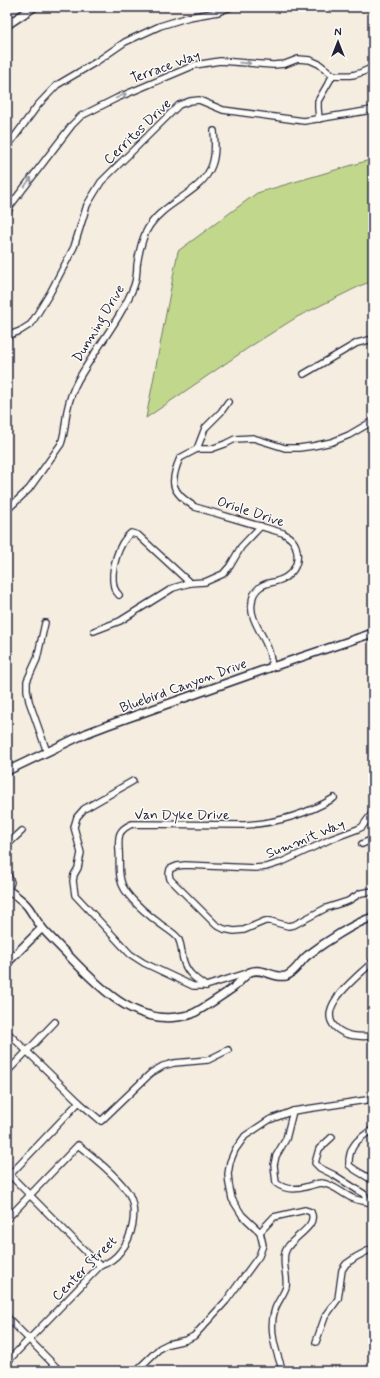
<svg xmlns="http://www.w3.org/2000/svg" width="380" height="1378" font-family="Mynerve,sans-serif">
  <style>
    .green { fill: #c1d78c; stroke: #727c64 }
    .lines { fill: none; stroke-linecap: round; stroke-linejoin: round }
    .minor-casing { stroke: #22223b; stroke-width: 8 }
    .tertiary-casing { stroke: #22223b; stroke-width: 10 }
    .minor { stroke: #fdfcf7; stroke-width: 5.5 }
    .tertiary { stroke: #fdfcf7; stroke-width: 7 }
    .oneway { stroke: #9a9aa2 }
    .labels { text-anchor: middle; stroke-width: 3; stroke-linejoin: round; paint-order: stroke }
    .street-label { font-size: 14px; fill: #22223b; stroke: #fdfcf7 }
  </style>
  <rect width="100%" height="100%" fill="#f4ede0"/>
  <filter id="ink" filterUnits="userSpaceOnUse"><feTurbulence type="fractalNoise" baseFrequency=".025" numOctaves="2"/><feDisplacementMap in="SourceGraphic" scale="8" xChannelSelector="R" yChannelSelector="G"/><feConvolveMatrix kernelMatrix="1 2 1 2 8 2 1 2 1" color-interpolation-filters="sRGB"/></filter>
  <g filter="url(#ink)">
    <!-- green -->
    <path class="green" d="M373 159V281L362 285 297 317 251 346 146 418 178 251 257 193Z"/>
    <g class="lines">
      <!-- minor casing -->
      <g class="minor-casing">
        <g id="minor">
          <path d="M333 75C352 76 356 76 373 67"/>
          <path d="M319 119 318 108V101L333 75"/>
          <path d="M7 147 38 105 57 85 96 62 125 42 160 26 189 17 218 12 231 7"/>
          <path d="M7 215 10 206 72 125 81 116 117 98 195 65 220 61 273 65 285 64 298 59 310 60 319 64 333 75"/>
          <path d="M7 336 20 331 31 324 50 293 74 247 87 205 101 182 179 105 190 101 199 100 223 110 304 121 366 111 373 109"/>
          <path d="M304 374 357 343 373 339"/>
          <path d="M197 449 205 428 221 412 228 402"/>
          <path d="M7 510 29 489 61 444C65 433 65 423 67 411 69 401 73 389 78 380 96 348 120 320 134 286 136 280 137 272 137 265 139 252 142 236 150 225 166 201 202 193 212 165 216 154 215 142 214 131"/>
          <path d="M119 595C117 593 115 590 114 587 110 571 118 543 131 533L138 535 190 583"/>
          <path d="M45 623 37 659 27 681V690L29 701 47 752"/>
          <path d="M94 631 120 621 173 588 190 583 205 582 223 574 230 566 241 547 261 526"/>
          <path d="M272 667C271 660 270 652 267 646 262 633 249 617 252 603 252 597 255 591 260 587 265 583 271 583 277 581 291 577 299 566 297 552 296 542 291 538 283 533L195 507C171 492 169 483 180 458L197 449H211L225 444 235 439 253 438 285 448H299L313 446 332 442 349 435 373 421"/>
          <path d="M133 781 84 809 77 817 74 827 81 853 78 868 74 875 73 881 75 895 130 954 144 963 193 986H206L247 973"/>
          <path d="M373 812 362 827 358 829 331 839 282 862 266 867 255 868 185 865 177 866 170 869 169 874 170 879 216 925 224 929 234 931 244 930 265 921H270L288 926 294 925 326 908 348 901 361 893 373 891"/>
          <path d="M362 844 373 839"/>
          <path d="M7 845 22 831"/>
          <path d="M7 873 11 882 8 890"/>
          <path d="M373 961C361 975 315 1006 335 1027 345 1037 360 1037 373 1036"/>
          <path d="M206 986C195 979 186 972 183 959 181 951 182 945 178 938 173 932 165 928 159 923 147 914 124 895 121 881 118 871 120 860 119 850 118 836 118 830 132 824L245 825C276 823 307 814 334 798"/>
          <path d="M7 1032 79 1102 101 1121 151 1073 163 1066 174 1063 208 1060 228 1050"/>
          <path d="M7 1072 55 1022"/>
          <path d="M293 1111 286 1139 276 1156 274 1165 276 1183C286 1191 297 1190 309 1186 313 1185 317 1183 321 1183 333 1184 341 1193 352 1198 358 1201 366 1201 373 1203"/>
          <path d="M373 1129C358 1139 348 1146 349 1165 356 1172 366 1175 373 1181"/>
          <path d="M332 1137 319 1149 315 1163 320 1168 334 1175 364 1194 368 1202"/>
          <path d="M7 1172 100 1266"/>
          <path d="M7 1178 79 1102"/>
          <path d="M7 1219 78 1145C92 1156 120 1179 129 1194 138 1211 133 1237 120 1252 115 1259 108 1263 100 1266L7 1362"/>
          <path d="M260 1232 274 1217 305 1210 311 1212C319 1228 288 1238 285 1253 282 1264 288 1276 286 1287 284 1294 278 1301 275 1309 268 1329 276 1352 283 1371"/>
          <path d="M7 1317 60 1371"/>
          <path d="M316 1342 325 1317 338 1299 342 1270 346 1264 356 1257 373 1248"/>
          <path d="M136 1371 160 1348 168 1344 186 1340 194 1336 226 1301 259 1256 263 1245 260 1232 242 1215 232 1199 229 1184 228 1174 230 1162 235 1150 245 1136 269 1120 293 1111 373 1099"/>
        </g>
      </g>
      <!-- tertiary casing -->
      <g class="tertiary-casing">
        <g id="tertiary">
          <path d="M7 25 34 7"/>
          <path d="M7 771 87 733 108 725 272 667 373 633"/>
          <path d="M7 889C14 895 22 899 28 907 33 914 37 922 43 929 52 939 61 948 70 957 98 986 133 1023 177 1017 182 1016 187 1016 192 1014 202 1009 223 995 233 988 238 984 246 974 250 972 263 967 274 979 286 976 296 972 300 961 308 955 324 943 354 923 373 917"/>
          <path d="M7 963 42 928"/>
        </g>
      </g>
      <!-- minor -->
      <use href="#minor" class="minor"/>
      <!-- tertiary -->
      <use href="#tertiary" class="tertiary"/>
    </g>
    <!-- one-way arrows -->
    <defs><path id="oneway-shaft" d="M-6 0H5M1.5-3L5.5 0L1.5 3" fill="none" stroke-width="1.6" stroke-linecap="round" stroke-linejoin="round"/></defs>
    <g class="oneway">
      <use href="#oneway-shaft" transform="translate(245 63) rotate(4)"/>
      <use href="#oneway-shaft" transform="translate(121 96) rotate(-25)"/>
      <use href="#oneway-shaft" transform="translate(28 182) rotate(-53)"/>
    </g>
  </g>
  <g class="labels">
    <!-- street labels -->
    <g class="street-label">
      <text transform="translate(165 66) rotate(-20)" y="5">Terrace Way</text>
      <text transform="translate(137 131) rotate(-44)" y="5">Cerritos Drive</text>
      <text transform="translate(98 323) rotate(-59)" y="5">Dunning Drive</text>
      <text transform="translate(251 511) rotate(18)" y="5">Oriole Drive</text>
      <text transform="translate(183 685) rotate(-20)" y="5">Bluebird Canyon Drive</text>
      <text x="182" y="819">Van Dyke Drive</text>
      <text transform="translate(305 838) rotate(-22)" y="5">Summit Way</text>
      <text transform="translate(84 1268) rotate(-45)" y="5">Center Street</text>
    </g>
  </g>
  <!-- margin -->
  <rect width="380" height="1378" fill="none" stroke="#fdfcf7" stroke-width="24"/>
  <rect x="12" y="12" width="356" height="1354" fill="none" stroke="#22223b" stroke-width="1.5" filter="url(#ink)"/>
  <!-- north arrow -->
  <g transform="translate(338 42)" stroke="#fdfcf7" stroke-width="3" paint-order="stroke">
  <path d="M0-3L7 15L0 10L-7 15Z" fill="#22223b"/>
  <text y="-6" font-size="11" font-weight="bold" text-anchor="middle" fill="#22223b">N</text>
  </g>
</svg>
